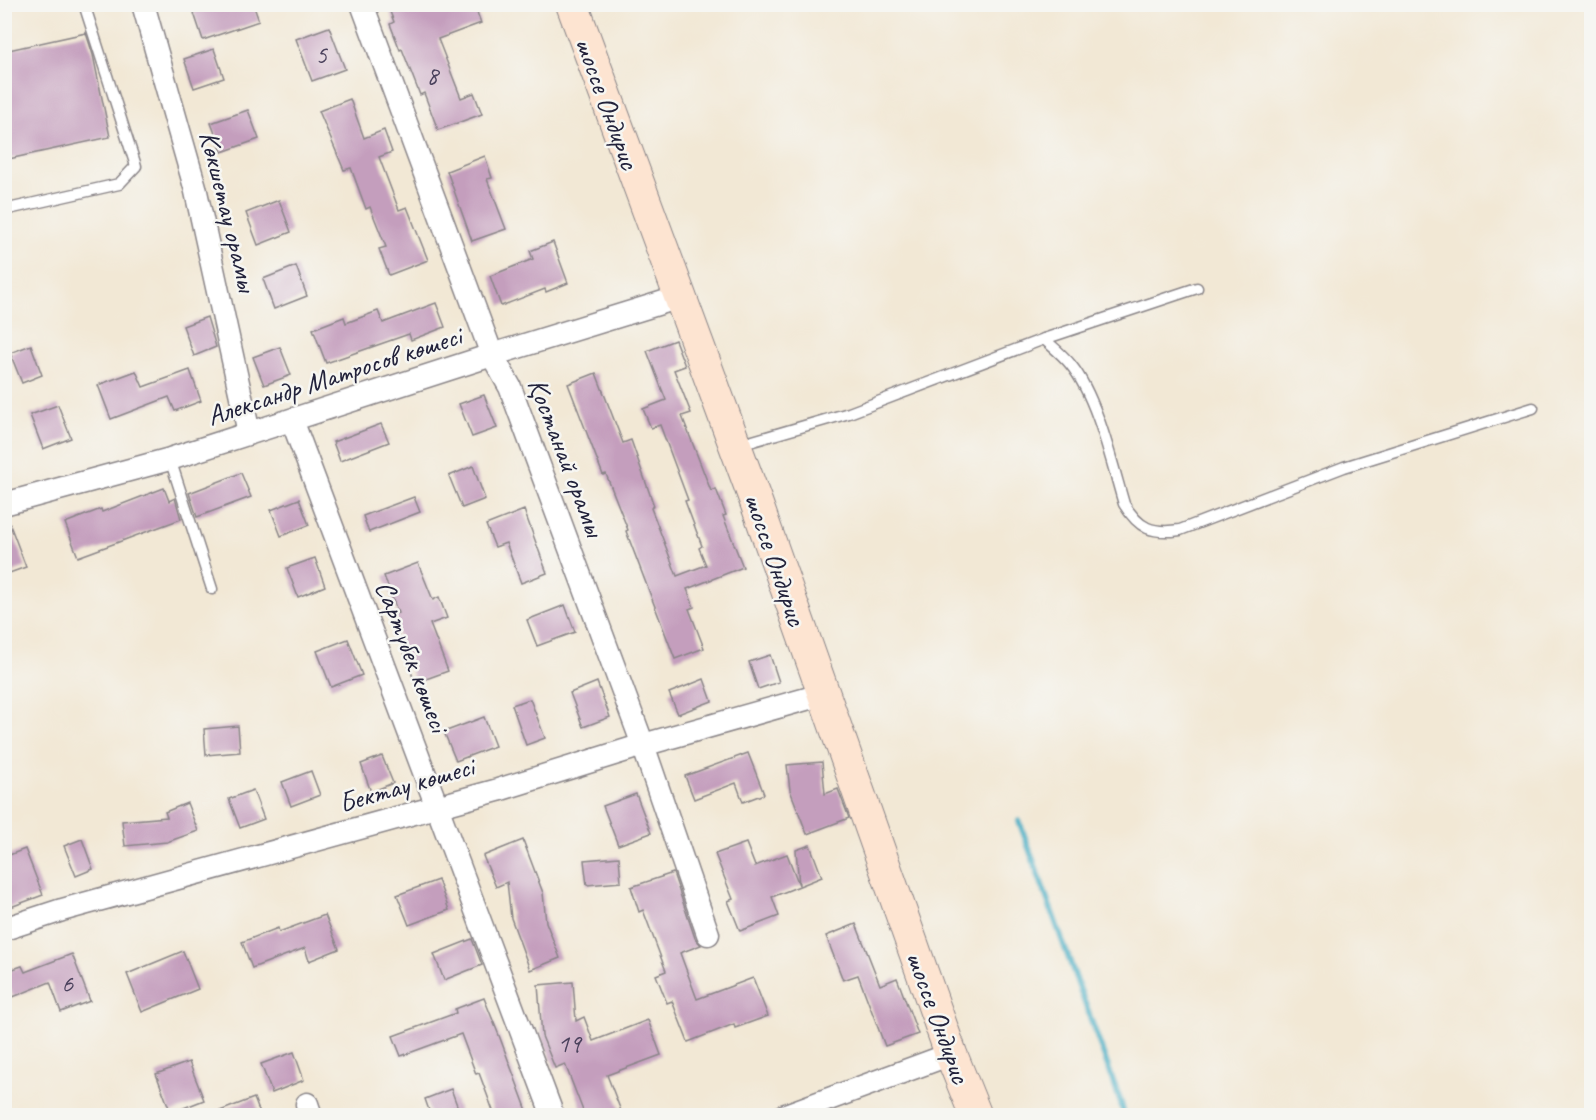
<svg xmlns="http://www.w3.org/2000/svg" width="1596" height="1120" font-family="Caveat,sans-serif">
  <style>
    .lines { fill: none; stroke-linecap: round; stroke-linejoin: round }
    .stream { stroke: #43acc2; stroke-width: 6 }
    .building { fill: #c49ebd }
    .service-casing { stroke: #8a8588; stroke-width: 13 }
    .minor-casing { stroke: #8a8588; stroke-width: 25 }
    .secondary-casing { stroke: #8a8588; stroke-width: 34 }
    .service { stroke: #fff; stroke-width: 10 }
    .minor { stroke: #fff; stroke-width: 22 }
    .secondary { stroke: #fde4d1; stroke-width: 32 }
    .labels { text-anchor: middle; stroke-width: 5; stroke-linejoin: round; paint-order: stroke }
    .number-label { font-size: 26px; fill: #4a415c }
    .street-label { font-size: 28px; fill: #22223b; stroke: #f6f6f2 }
  </style>
  <rect width="100%" height="100%" fill="#f6f6f2"/>
  <filter id="ink" filterUnits="userSpaceOnUse"><feTurbulence type="fractalNoise" baseFrequency=".0167" numOctaves="2"/><feDisplacementMap in="SourceGraphic" scale="12" xChannelSelector="R" yChannelSelector="G"/><feConvolveMatrix kernelMatrix="1 2 1 2 8 2 1 2 1" color-interpolation-filters="sRGB"/></filter>
  <filter id="wash" filterUnits="userSpaceOnUse"><feTurbulence type="fractalNoise" baseFrequency=".008" numOctaves="4" result="noise"/><feDisplacementMap in="SourceGraphic" scale="24" xChannelSelector="R" yChannelSelector="G"/><feGaussianBlur stdDeviation="1.35" result="paint"/><feColorMatrix in="noise" values="0 0 0 0 0 0 0 0 0 0 0 0 0 0 0 0 0 1.4 0 .05"/><feComposite in="paint" operator="in"/></filter>
  <g filter="url(#wash)">
    <rect width="100%" height="100%" fill="#f2e8d5"/>
    <g class="lines">
      <!-- stream -->
      <path class="stream" d="M1019 821 1121 1103 1124 1116"/>
    </g>
    <g id="blocks">
      <!-- building -->
      <g class="building">
        <path d="M191 4H253L259 21 203 40Z"/>
        <path d="M387 4H474L481 23 438 39 461 98 474 93 482 114 438 130 424 93 420 95 402 49 400 50 390 24 394 22Z"/>
        <path d="M329 27 345 69 312 81 296 39Z"/>
        <path d="M86 33 93 55 110 137 4 160V51Z"/>
        <path d="M214 49 224 78 194 88 184 59Z"/>
        <path d="M350 99 364 138 384 130 392 152 379 157 399 210 407 207 428 260 389 275 379 249 386 247 370 207 366 209 351 168 344 170 319 111Z"/>
        <path d="M248 110 259 139 222 152 211 123Z"/>
        <path d="M485 156 492 178 487 179 506 229 472 241 447 171Z"/>
        <path d="M279 200 291 232 258 245 246 213Z"/>
        <path d="M553 242 568 283 546 292 545 289 501 306 490 276 533 259 530 251Z"/>
        <path d="M296 266 307 296 274 309 263 279Z"/>
        <path d="M436 303 445 327 411 340 409 334 326 363 313 329 344 317 346 323 378 311 383 323Z"/>
        <path d="M207 317 216 347 194 356 183 326Z"/>
        <path d="M675 340 685 366 674 370 691 413 682 416 711 491 716 489 726 515 723 516 743 567 687 589 694 607 689 609 704 648 675 659 626 531 628 530 606 474 603 475 568 384 596 373 623 443 631 440 654 506 651 508 677 576 706 565 699 548 702 546 685 501 688 500 660 425 651 428 643 409 666 400 647 351Z"/>
        <path d="M31 345 42 375 22 383 10 353Z"/>
        <path d="M280 347 291 375 264 385 253 357Z"/>
        <path d="M190 370 201 401 175 411 169 397 111 419 98 385 136 371 143 387Z"/>
        <path d="M484 395 497 428 472 437 459 404Z"/>
        <path d="M58 405 71 438 43 449 30 415Z"/>
        <path d="M381 424 389 442 340 461 333 442Z"/>
        <path d="M473 466 485 499 462 508 449 476Z"/>
        <path d="M241 473 251 497 197 517 189 493Z"/>
        <path d="M164 488 169 501 175 498 181 519 78 557 65 523 101 509 102 512Z"/>
        <path d="M414 497 420 512 369 532 363 516Z"/>
        <path d="M299 499 309 525 281 536 271 510Z"/>
        <path d="M524 510 547 573 521 583 506 543 495 547 486 525Z"/>
        <path d="M4 517H7L26 567 4 575Z"/>
        <path d="M315 558 325 586 298 597 287 568Z"/>
        <path d="M418 563 433 600 439 597 447 618 430 624 448 671 415 683 391 615 398 613 384 576Z"/>
        <path d="M565 605 575 632 537 646 527 620Z"/>
        <path d="M348 639 362 675 331 687 317 651Z"/>
        <path d="M770 655 779 682 758 689 749 662Z"/>
        <path d="M704 679 712 701 678 714 669 693Z"/>
        <path d="M597 682 610 717 583 727 570 693Z"/>
        <path d="M530 699 545 738 526 745 512 705Z"/>
        <path d="M484 717 495 746 456 761 444 732Z"/>
        <path d="M238 726 240 752 206 755 204 729Z"/>
        <path d="M748 753 764 794 743 802 736 783 694 799 685 776Z"/>
        <path d="M382 756 393 783 371 792 361 764Z"/>
        <path d="M822 762 825 794 838 789 849 818 807 834 790 790 787 765Z"/>
        <path d="M311 771 320 795 291 806 282 782Z"/>
        <path d="M253 790 264 819 240 828 229 799Z"/>
        <path d="M636 794 651 833 618 845 603 806Z"/>
        <path d="M187 803 198 831 167 842 125 846 122 821 167 817 165 812Z"/>
        <path d="M82 839 93 869 76 876 64 846Z"/>
        <path d="M523 840 543 893 546 922 560 958 530 970 511 918 507 882 496 887 483 856Z"/>
        <path d="M746 843 755 866 787 854 799 885 796 850 810 845 822 877 772 897 779 916 740 931 728 901 733 899 715 854Z"/>
        <path d="M25 849 43 895 8 908 4 898V857Z"/>
        <path d="M619 857 621 882 587 885 584 860Z"/>
        <path d="M673 873 695 938 701 945 680 953 697 999 753 978 768 1016 735 1028 734 1024 688 1042 672 1001 667 1003 656 975 666 971 643 910 639 912 631 887Z"/>
        <path d="M438 880 449 910 409 925 397 895Z"/>
        <path d="M325 915 339 949 309 961 305 948 252 968 242 942 278 928 279 932Z"/>
        <path d="M856 924 880 985 897 978 918 1034 885 1046 858 975 843 980 826 936Z"/>
        <path d="M472 939 482 965 444 980 434 954Z"/>
        <path d="M183 951 198 989 142 1012 127 974Z"/>
        <path d="M72 954 90 1001 61 1012 50 982 13 997 4 972 22 966 25 972Z"/>
        <path d="M573 982 576 1021 584 1017 593 1041 648 1020 661 1055 607 1075 623 1116H585L565 1064 555 1068 542 1036 538 985Z"/>
        <path d="M484 998 500 1038 529 1116H495L479 1073 476 1074 461 1034 401 1056 393 1036 456 1013 455 1009Z"/>
        <path d="M294 1052 304 1080 272 1093 261 1064Z"/>
        <path d="M189 1062 204 1100 171 1113 156 1074Z"/>
        <path d="M451 1089 461 1116H431L425 1099Z"/>
        <path d="M254 1098 261 1116H212V1114Z"/>
      </g>
    </g>
  </g>
  <g filter="url(#ink)">
    <use href="#blocks" fill-opacity="0" stroke="#8a8588" stroke-width="1.5"/>
    <g class="lines">
      <!-- service casing -->
      <g class="service-casing">
        <g id="service">
          <path d="M4 210 119 184 136 166 84 4"/>
          <path d="M1044 339C1053 347 1064 356 1071 365 1097 397 1112 464 1124 504 1139 529 1152 534 1180 530L1344 467 1533 408"/>
          <path d="M739 445 849 413 1044 339 1197 288"/>
          <path d="M170 459 212 589"/>
        </g>
      </g>
      <!-- minor casing -->
      <g class="minor-casing">
        <g id="minor">
          <path d="M143 4 195 187 249 433"/>
          <path d="M362 4 492 355 510 387 643 745 708 934"/>
          <path d="M292 420 553 1116"/>
          <path d="M4 504 170 459 492 355 680 297"/>
          <path d="M4 929 62 910 498 790 643 745 824 694"/>
          <path d="M307 1104 311 1116"/>
          <path d="M783 1116 951 1054"/>
        </g>
      </g>
      <!-- secondary casing -->
      <g class="secondary-casing">
        <path id="secondary" d="M572 4 756 502 951 1054 976 1116"/>
      </g>
      <!-- service -->
      <use href="#service" class="service"/>
      <!-- minor -->
      <use href="#minor" class="minor"/>
      <!-- secondary -->
      <use href="#secondary" class="secondary"/>
    </g>
  </g>
  <g class="labels">
    <!-- number labels -->
    <g class="number-label">
      <text x="321" y="63">5</text>
      <text x="432" y="84">8</text>
      <text x="67" y="992">6</text>
      <text x="569" y="1052">19</text>
    </g>
    <!-- street labels -->
    <g class="street-label">
      <text transform="translate(608 103) rotate(70)" y="10">шоссе Ондирис</text>
      <text transform="translate(229 211) rotate(76)" y="10">Көкшетау орамы</text>
      <text transform="translate(334 375) rotate(-18)" y="10">Александр Матросов көшесі</text>
      <text transform="translate(567 457) rotate(69)" y="10">Қостанай орамы</text>
      <text transform="translate(776 559) rotate(71)" y="10">шоссе Ондирис</text>
      <text transform="translate(413 656) rotate(69)" y="10">Сартүбек көшесі</text>
      <text transform="translate(406 784) rotate(-16)" y="10">Бектау көшесі</text>
      <text transform="translate(939 1017) rotate(70)" y="10">шоссе Ондирис</text>
    </g>
  </g>
  <!-- margin -->
  <rect width="1596" height="1120" fill="none" stroke="#f6f6f2" stroke-width="24"/>
</svg>
